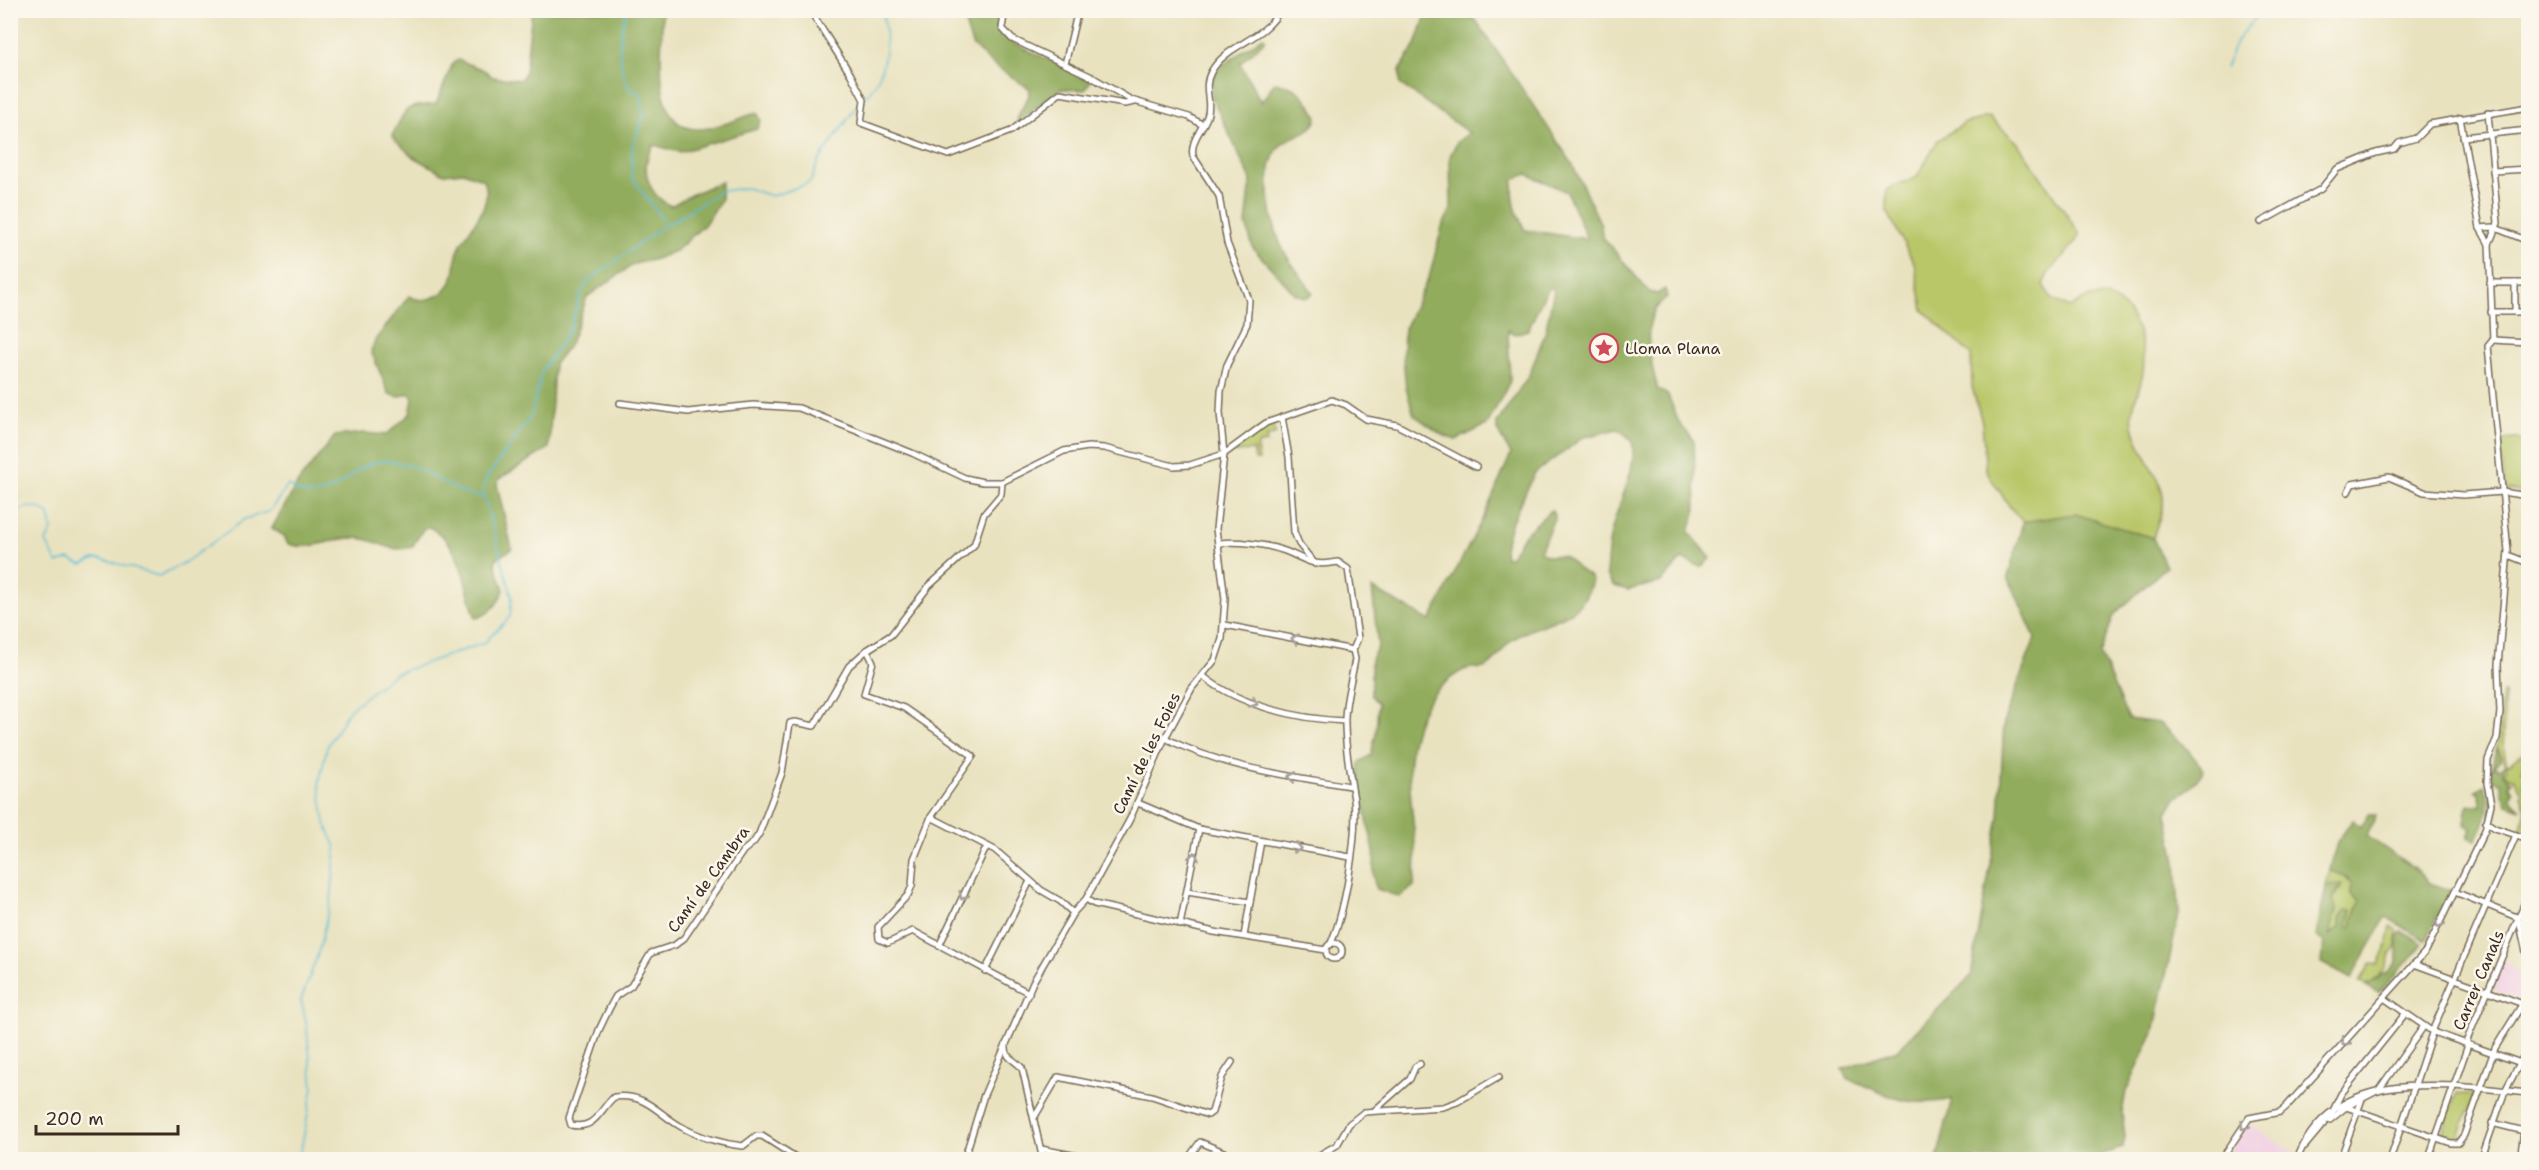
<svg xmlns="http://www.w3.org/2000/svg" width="2539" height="1170" font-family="'Shantell Sans',sans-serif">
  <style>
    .built { fill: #f1d0e3 }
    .green { fill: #b9c769; stroke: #7a7844; stroke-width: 1.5 }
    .forest { fill: #92ac5d; stroke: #666b3e; stroke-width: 1.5; fill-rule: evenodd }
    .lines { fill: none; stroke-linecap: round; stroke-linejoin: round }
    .stream { stroke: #55bbd3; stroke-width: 1.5 }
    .minor-casing { stroke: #786a56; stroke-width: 8 }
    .minor { stroke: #fff; stroke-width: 5 }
    .oneway { stroke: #a79f9a }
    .labels { text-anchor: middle; stroke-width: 5; stroke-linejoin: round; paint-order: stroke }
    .poi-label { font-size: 16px; fill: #3b2a1e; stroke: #fbf7ec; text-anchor: start }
    .street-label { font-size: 16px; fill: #3b2a1e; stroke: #fbf7ec }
  </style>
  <rect width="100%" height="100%" fill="#fbf7ec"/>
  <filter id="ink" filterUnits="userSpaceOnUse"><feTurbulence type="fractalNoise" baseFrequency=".0167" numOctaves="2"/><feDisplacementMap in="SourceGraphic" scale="12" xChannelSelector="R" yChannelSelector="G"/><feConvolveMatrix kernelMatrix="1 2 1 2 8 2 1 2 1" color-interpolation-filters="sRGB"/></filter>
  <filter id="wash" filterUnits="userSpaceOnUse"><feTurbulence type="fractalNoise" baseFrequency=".008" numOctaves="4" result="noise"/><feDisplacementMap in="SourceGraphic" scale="24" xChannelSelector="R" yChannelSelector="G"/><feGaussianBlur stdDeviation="1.35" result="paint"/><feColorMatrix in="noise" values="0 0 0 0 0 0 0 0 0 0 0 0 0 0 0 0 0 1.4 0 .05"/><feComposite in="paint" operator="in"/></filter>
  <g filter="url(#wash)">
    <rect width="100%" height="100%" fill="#e9e2bf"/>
    <!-- built -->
    <g class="built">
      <path d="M2505 961 2528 980V987L2521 1000 2494 990Z"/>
      <path d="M2248 1124 2295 1152 2292 1159H2225Z"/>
    </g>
    <!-- green -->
    <g class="green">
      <path d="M1989 117 2017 142 2080 234C2071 254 2050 263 2043 285L2052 299 2070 308C2076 304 2084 298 2090 297 2130 289 2147 341 2143 372 2140 392 2128 408 2134 430 2139 452 2165 480 2163 502 2162 514 2156 527 2153 538L2075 514 2023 522 2010 507 1986 471 1982 422 1972 387 1971 355 1923 310 1915 265 1886 209 1887 189 1917 177 1938 140 1965 123Z"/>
      <path d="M1272 422 1276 434 1266 438 1267 443 1259 444 1257 449 1259 460H1255L1253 450 1232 453 1231 451 1260 428Z"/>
      <path d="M2517 439 2528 441V493L2505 490 2500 440Z"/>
      <path d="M2502 693H2504C2505 718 2500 740 2507 765L2528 749 2522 771 2526 772 2522 783 2528 794V835L2520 832 2526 809 2521 796 2522 793 2514 778 2503 773 2507 769 2497 747Z"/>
      <path d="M2330 870 2337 871 2352 883 2351 895 2360 901 2351 928H2347L2352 911H2345L2340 919 2341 927 2329 935 2336 909 2333 899 2341 888 2326 886Z"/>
      <path d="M2391 926 2398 931 2395 949 2390 954C2388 967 2379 977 2369 985L2360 982 2370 964 2378 965 2388 942Z"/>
      <path d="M2457 1093 2474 1095 2459 1136 2454 1139 2444 1136 2443 1131Z"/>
    </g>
    <!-- forest -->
    <g class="forest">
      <path d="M532 11H662C664 41 648 132 699 129 717 129 739 118 757 113L761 120 757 129 680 152 654 145C638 167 648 195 671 206L690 195 721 182V200L704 225 677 250 656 259 634 264 587 297 570 344 554 364 549 448 499 479 497 485 512 549 497 558 495 563 504 590C498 604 491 614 476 618 464 586 463 543 429 527L423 529 412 547C386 554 378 538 355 538 332 537 309 553 287 543L285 537 272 528 299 481 335 436 364 433 386 435 410 414 413 399 410 393 398 397 389 394 371 351 376 339 409 296C424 305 447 296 453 277 457 267 454 259 460 246 471 225 494 205 484 180L463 172 444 174 412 156 393 138V134C408 105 404 107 436 104L453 63 458 60 484 70 493 77 520 80 525 73Z"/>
      <path d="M961 11H987L989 14 999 16V31L1015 44 1091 80 1085 90 1060 89 1017 123C1017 110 1030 102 1030 89L991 63 972 45Z"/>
      <path d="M1427 11H1465L1477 22 1572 163 1601 225 1602 236 1649 292 1657 294 1665 289 1667 298C1637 316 1651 363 1658 390L1668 395 1679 423 1694 441 1696 509 1689 532 1711 558 1701 567 1682 559 1661 582 1628 590 1614 586 1606 575C1607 560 1608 544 1612 529 1619 499 1638 470 1632 440L1618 429 1584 437 1535 473 1512 521 1504 548 1505 557H1510L1524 535 1551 510 1555 516 1540 551 1547 556C1566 554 1565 556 1577 568 1583 573 1588 572 1592 580 1581 626 1543 617 1512 640 1503 647 1498 660 1488 666 1481 671 1477 667 1470 668 1455 671 1433 692 1425 706 1392 768 1423 824 1414 886L1399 897 1377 889C1370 875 1376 865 1374 852 1368 821 1359 794 1359 763L1371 755 1376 733 1378 704 1371 695V659L1378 647 1372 588 1430 621 1485 514 1511 454 1497 430V423L1529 375 1545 333 1554 290 1551 287 1546 292 1528 330 1515 334 1508 330 1510 381 1487 425 1456 440 1442 435 1414 415 1406 388 1403 356 1404 329 1430 274 1442 227 1451 209 1450 156 1457 142 1469 133 1400 84V70L1417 42ZM1527 174 1567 192 1587 239 1525 230C1516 213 1511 199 1514 179Z"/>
      <path d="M1263 37 1266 39 1240 63 1261 102 1275 82C1298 87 1306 96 1317 116 1316 133 1293 134 1282 144 1258 166 1271 230 1286 255 1294 268 1304 280 1313 293L1306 298 1294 293 1253 248 1246 224 1251 180 1212 98V81L1216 73 1223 65Z"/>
      <path d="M2075 514 2153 538 2166 567 2114 615 2100 654 2128 719 2159 723 2184 745 2204 770 2192 786 2175 799 2167 813 2176 862 2179 914 2154 1032 2126 1091 2122 1113 2125 1136 2123 1148 2087 1159H1937L1952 1099C1905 1109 1889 1095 1847 1078L1842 1069 1897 1050 1971 976 1999 816 2004 721 2035 638 2008 577 2023 522Z"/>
      <path d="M2497 747 2500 759 2494 767 2499 769 2504 765 2503 773 2512 781 2509 785 2513 791 2510 798 2521 809 2507 804 2502 795V783L2493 779 2496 802 2494 816 2491 815C2490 792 2489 770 2497 747Z"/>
      <path d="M2485 785C2491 806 2486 822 2476 840L2468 837 2471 829 2465 824 2468 804 2481 806 2480 793 2476 790Z"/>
      <path d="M2369 815H2376L2367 836 2414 868 2429 883 2451 890 2426 941 2386 917 2351 979 2322 963 2324 942 2316 936 2326 886 2342 884 2333 899 2336 909 2330 935 2340 927V919L2345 910 2352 911 2347 927H2351L2360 901 2351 895 2352 883 2347 881 2348 878 2330 870 2337 842 2353 820 2361 827Z"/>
      <path d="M2401 931 2423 944 2379 993 2366 986 2379 978 2380 974 2387 973 2397 962V940Z"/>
    </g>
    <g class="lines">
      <!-- stream -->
      <g class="stream">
        <path d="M2225 68 2237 40 2262 10"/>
        <path d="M865 97C887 75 889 40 882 10"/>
        <path d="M668 224 721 191 746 188 772 196 804 185 811 181 818 162 861 100"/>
        <path d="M10 516C23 506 37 503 49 515L52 529 46 542 57 563 69 559 82 565 94 559H101L159 576 184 563 245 519 270 511 288 485C293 487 295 491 299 492 335 505 353 462 382 461 422 460 447 493 484 498"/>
        <path d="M299 1160 313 1087 306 1021 301 1000 318 954 331 900 336 847 325 823 319 783 327 747 349 710 394 674 484 643 510 617 512 597 483 492 486 479 531 416 542 371 569 330 580 295 587 282 666 224 632 178V148L644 115 640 92 630 90C617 66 617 36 627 10"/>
      </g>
    </g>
  </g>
  <g filter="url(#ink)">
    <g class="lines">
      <!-- minor casing -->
      <g class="minor-casing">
        <g id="minor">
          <path d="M810 10 851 75 864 100 861 123 948 155 1011 131 1060 93 1125 104 1135 102"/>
          <path d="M1005 10 1002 28 1012 39 1090 76 1131 100 1189 117 1203 125"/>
          <path d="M1065 64 1078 10"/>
          <path d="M2488 113 2498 223 2489 244 2493 340"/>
          <path d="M2460 118 2480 228 2489 244"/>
          <path d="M2463 137 2528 130"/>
          <path d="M2493 171 2528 169"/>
          <path d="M2261 222 2321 189 2337 169 2376 153 2394 149 2399 143 2416 138 2430 124 2528 107"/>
          <path d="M2480 228 2493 227 2528 241"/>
          <path d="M2490 283H2528"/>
          <path d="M2515 283V312"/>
          <path d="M2491 312H2528"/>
          <path d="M2493 340 2528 342"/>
          <path d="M620 403 688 412 753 405 799 408 912 453 965 478 983 482H1002L1064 451 1088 447 1104 448 1174 466 1190 465 1224 454 1266 423 1332 400 1346 405 1366 419 1397 425 1476 467"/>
          <path d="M1282 417 1289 457 1294 532 1299 544 1315 564"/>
          <path d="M2348 492 2352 484 2389 477 2424 492 2463 495 2502 492 2528 496"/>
          <path d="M1219 543C1239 541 1266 544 1285 551 1308 560 1311 567 1338 562L1348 569 1358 638 1353 650 1355 659C1352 679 1344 702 1345 723 1345 748 1350 775 1354 800 1358 835 1345 914 1330 945"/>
          <path d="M2508 555 2528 563"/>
          <path d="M1225 625 1353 650"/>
          <path d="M867 650 873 662 864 694 904 708 973 756 931 817 914 859 912 886 908 895 878 927 879 939 888 943 913 931 1029 993"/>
          <path d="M1203 676C1239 706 1299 719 1344 721"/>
          <path d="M1165 738C1224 768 1285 775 1349 786"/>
          <path d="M1138 803 1199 829 1350 857"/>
          <path d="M931 817 995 850 1041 890 1060 901 1073 913"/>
          <path d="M2486 822 2495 828 2528 839"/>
          <path d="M1187 892 1250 902"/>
          <path d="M2455 892 2519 918"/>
          <path d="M1086 899 1094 904 1214 932 1326 950"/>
          <path d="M2519 920 2528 961"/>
          <path d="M1180 925 1199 829"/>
          <path d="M1244 936 1261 841"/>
          <circle cx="1334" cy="951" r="8"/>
          <path d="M939 946 987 846"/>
          <path d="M2414 964 2523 1004"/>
          <path d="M985 971 1030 881"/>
          <path d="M2384 998 2433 1032 2521 1063"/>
          <path d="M1006 1044C1005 1059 1013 1058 1022 1068L1043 1160"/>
          <path d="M2378 1091 2424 1026"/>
          <path d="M2346 1107 2451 1143H2458L2464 1135 2495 1048 2528 995"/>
          <path d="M1375 1110 1410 1079 1415 1067 1420 1064"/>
          <path d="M1034 1118 1058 1077 1152 1096 1208 1115 1212 1112 1222 1077 1232 1062"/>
          <path d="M2330 1120 2346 1107 2375 1092"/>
          <path d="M2492 1123 2524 1131 2520 1160"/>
          <path d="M2305 1146 2331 1115 2341 1094 2405 1014"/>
          <path d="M1041 1149 1098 1160"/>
          <path d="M800 1160 762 1136H756L743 1146C723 1144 698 1137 680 1126 657 1113 646 1093 614 1097 599 1110 596 1130 571 1125L569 1118 599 1030 610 1007 616 996 631 986 651 953 675 945 684 938 743 851 753 843 759 834 782 773 790 723 795 722 814 726 849 666 867 650 891 635 929 586 974 545 984 514 1001 494 1002 482"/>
          <path d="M964 1160 984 1095 1033 982 1073 913 1086 899 1130 819 1165 738 1192 688 1215 660 1222 639 1225 599 1216 529 1224 454 1220 413 1221 391 1227 365 1247 324 1249 300 1227 243 1219 196 1193 156C1190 141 1202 130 1207 117 1213 102 1202 88 1211 72 1226 44 1265 40 1280 10"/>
          <path d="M1187 1160 1200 1142 1226 1153"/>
          <path d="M1320 1160 1321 1154 1337 1145 1349 1124 1364 1112 1443 1107 1457 1102 1499 1077"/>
          <path d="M2221 1160 2249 1118 2280 1112 2286 1107 2426 951 2485 830 2491 804 2487 783 2488 760 2497 738 2500 712 2498 665 2508 551 2488 346 2493 340"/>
          <path d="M2297 1160C2332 1064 2449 1085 2528 1093"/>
          <path d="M2340 1160 2362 1099"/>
          <path d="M2390 1160 2434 1027 2516 835"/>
          <path d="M2428 1160 2467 1048V1040L2528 895"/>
          <path d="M2481 1160 2505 1091 2528 1048"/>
        </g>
      </g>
      <!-- minor -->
      <use href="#minor" class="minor"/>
    </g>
    <!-- one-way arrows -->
    <defs><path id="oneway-chevron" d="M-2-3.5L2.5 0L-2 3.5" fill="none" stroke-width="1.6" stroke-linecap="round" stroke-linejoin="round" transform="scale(1.5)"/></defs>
    <g class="oneway">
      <use href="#oneway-chevron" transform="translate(1295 639) rotate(-169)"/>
      <use href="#oneway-chevron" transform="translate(1254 703) rotate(24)"/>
      <use href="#oneway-chevron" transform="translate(1292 777) rotate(-170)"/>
      <use href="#oneway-chevron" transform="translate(1298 848) rotate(10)"/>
      <use href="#oneway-chevron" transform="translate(1194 856) rotate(-79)"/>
      <use href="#oneway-chevron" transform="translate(963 896) rotate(116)"/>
      <use href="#oneway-chevron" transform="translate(2439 924) rotate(116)"/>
      <use href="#oneway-chevron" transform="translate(2345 1042) rotate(132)"/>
      <use href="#oneway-chevron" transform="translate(2244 1126) rotate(126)"/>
    </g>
  </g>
  <!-- icons -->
  <defs>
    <g id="sight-ring" transform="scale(1.5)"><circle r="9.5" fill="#fbf7ec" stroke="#d1495b" stroke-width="1.5"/><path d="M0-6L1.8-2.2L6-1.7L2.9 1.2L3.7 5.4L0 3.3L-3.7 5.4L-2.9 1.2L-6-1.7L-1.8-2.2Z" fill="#d1495b"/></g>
  </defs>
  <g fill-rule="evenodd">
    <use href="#sight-ring" x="1604" y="348"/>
  </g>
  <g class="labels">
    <!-- poi labels -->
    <g class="poi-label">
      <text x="1625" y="354">Lloma Plana</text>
    </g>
    <!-- street labels -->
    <g class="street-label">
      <text transform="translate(1146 753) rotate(-64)" y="6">Camí de les Foies</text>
      <text transform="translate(708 879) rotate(-54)" y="6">Camí de Cambra</text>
      <text transform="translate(2478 980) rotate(-67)" y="6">Carrer Canals</text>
    </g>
  </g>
  <!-- margin -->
  <rect width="2539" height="1170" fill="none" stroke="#fbf7ec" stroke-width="36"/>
  <!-- scale -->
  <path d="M36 1125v9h142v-9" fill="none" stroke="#3b2a1e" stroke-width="3"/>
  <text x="45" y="1125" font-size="18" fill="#3b2a1e" stroke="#fbf7ec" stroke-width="4.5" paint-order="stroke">200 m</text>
</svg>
